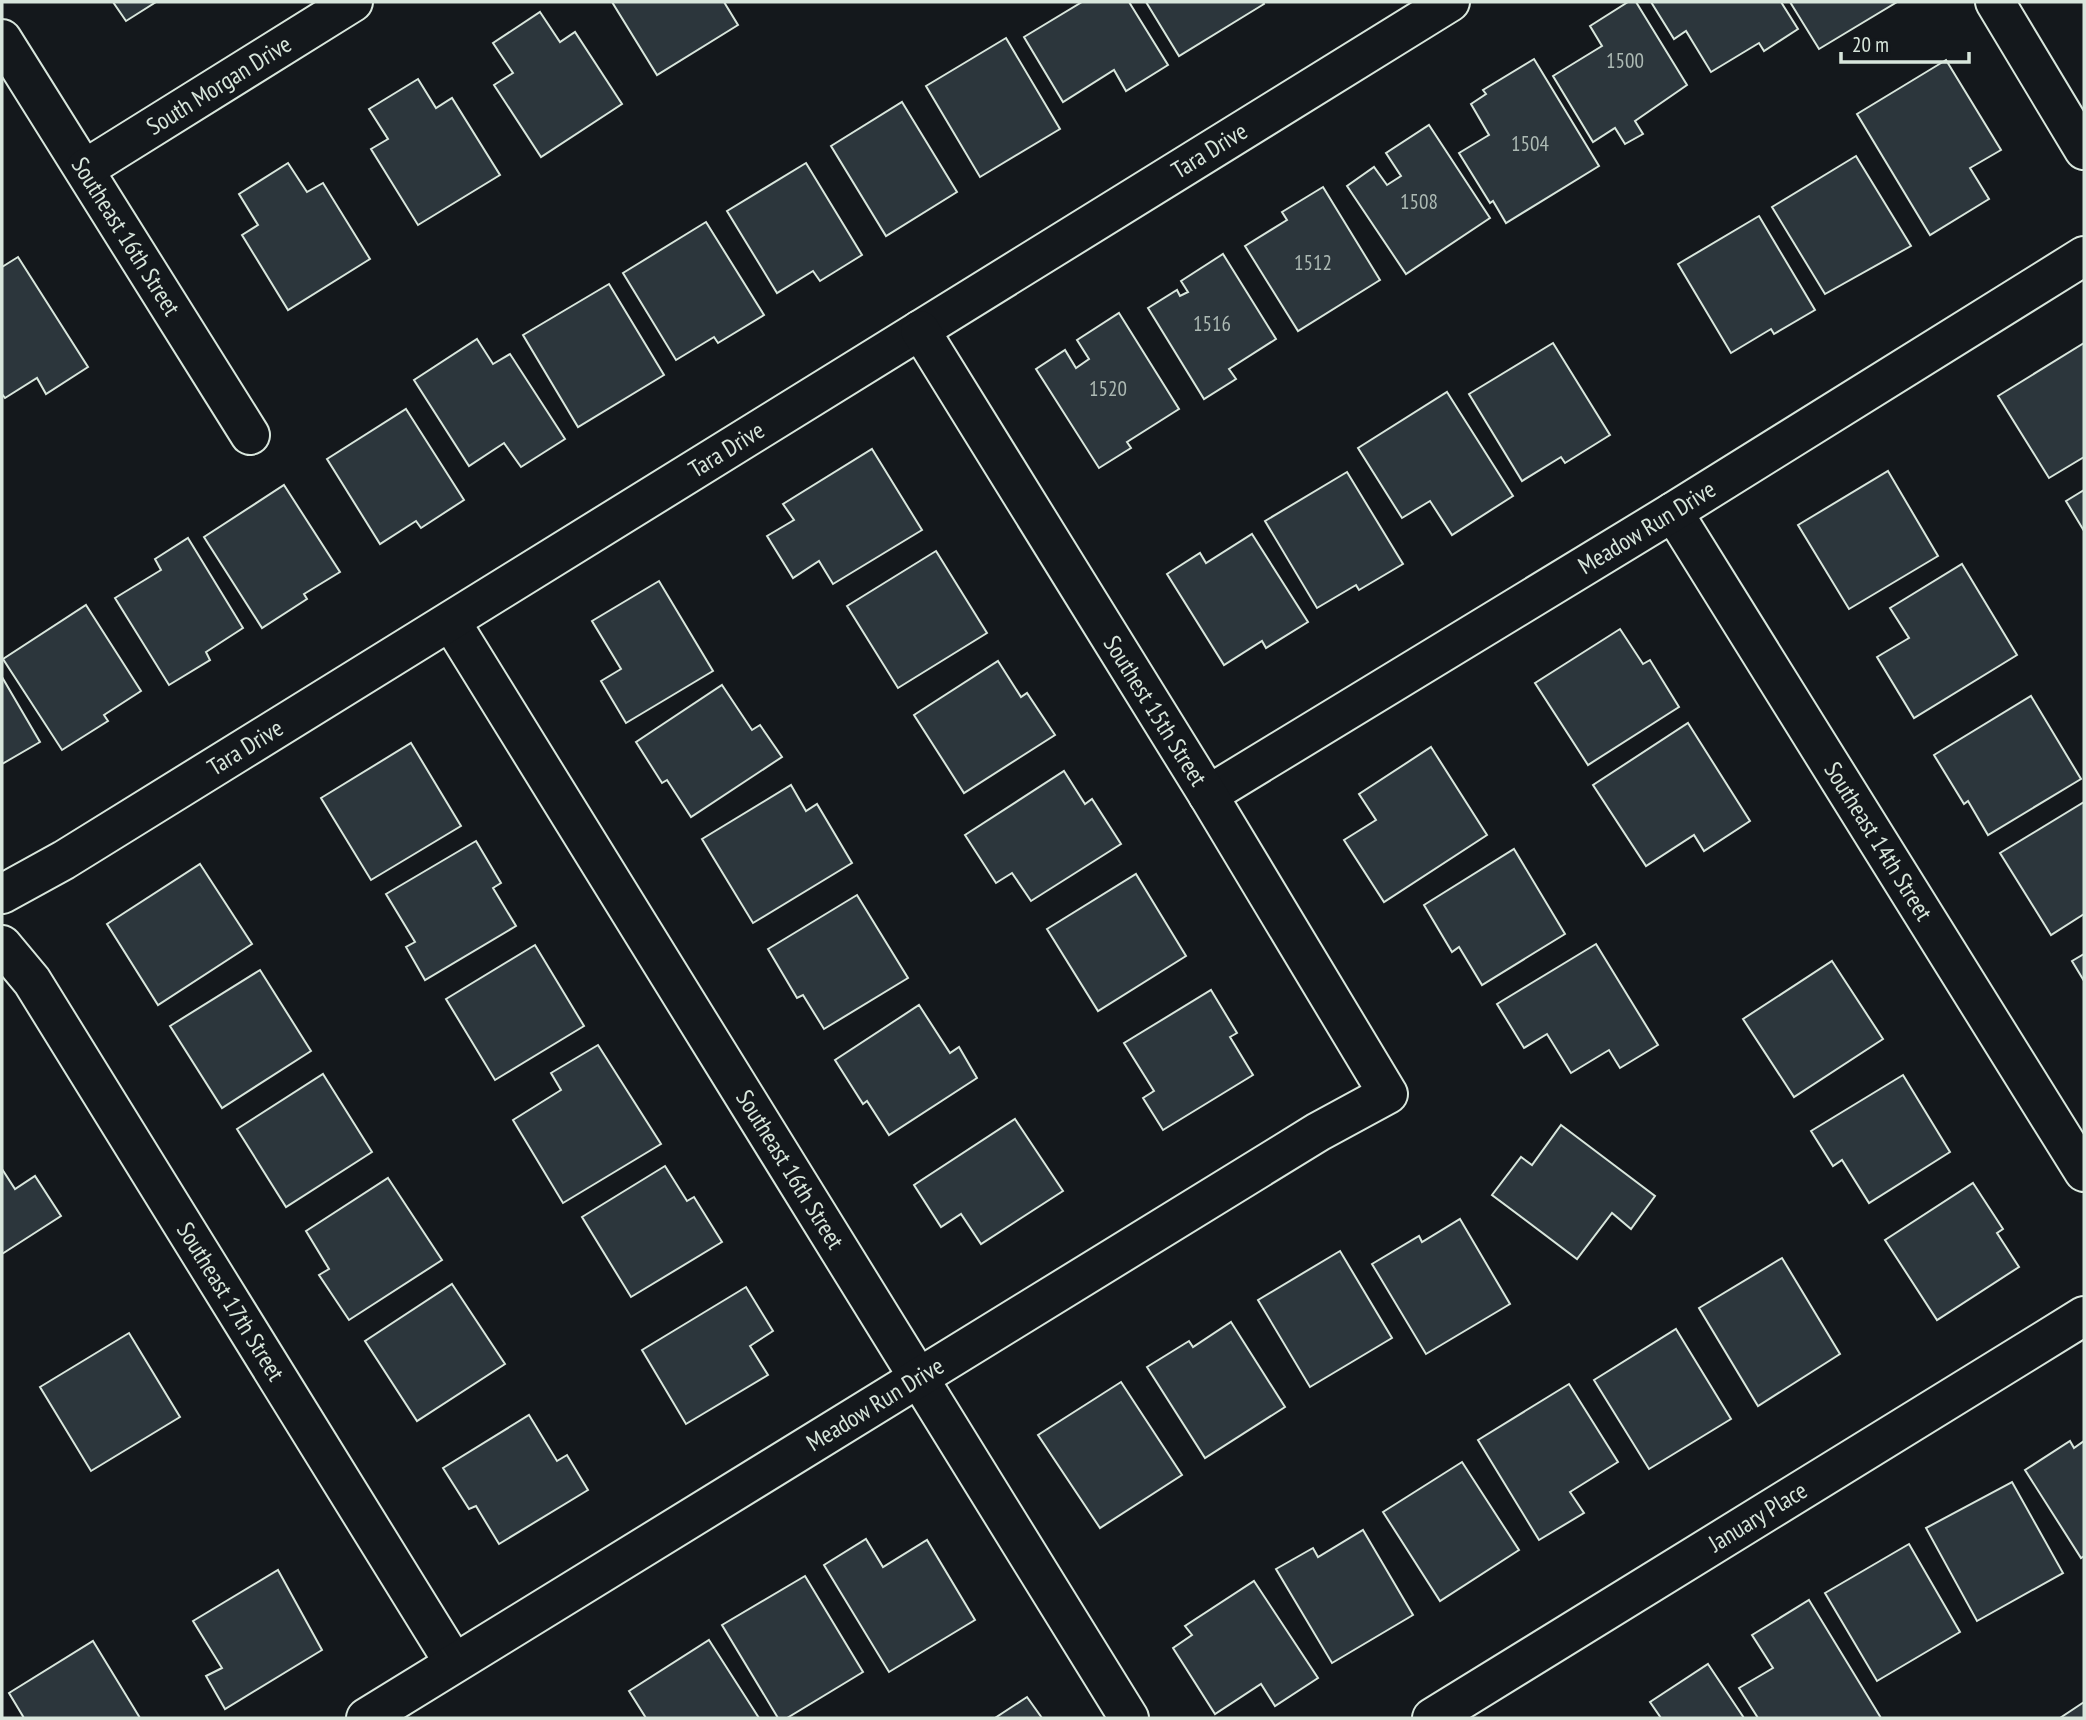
<svg xmlns="http://www.w3.org/2000/svg" width="2086" height="1720" font-family="'PT Sans Narrow',sans-serif">
  <style>
    .building { fill: #2c363c; stroke: #d8e6dc; stroke-width: 2 }
    .lines { fill: none; stroke-linecap: round; stroke-linejoin: round }
    .minor-casing { stroke: #d8e6dc; stroke-width: 42 }
    .minor { stroke: #14181c; stroke-width: 38 }
    .labels { text-anchor: middle; stroke-width: 5; stroke-linejoin: round; paint-order: stroke }
    .number-label { font-size: 21px; fill: #adbab4 }
    .street-label { font-size: 24px; fill: #d8e6dc; stroke: #14181c }
  </style>
  <rect width="100%" height="100%" fill="#14181c"/>
  <!-- building -->
  <g class="building">
    <path d="M113 2H156L126 21Z"/>
    <path d="M612 2H724L738 25 657 75Z"/>
    <path d="M1082 2H1129L1168 65 1126 91 1114 70 1063 102 1024 37Z"/>
    <path d="M1146 2H1263L1264 4 1179 56Z"/>
    <path d="M1628 2H1636L1687 85 1635 121 1643 134 1625 144 1615 128 1593 142 1553 76 1602 46 1590 26Z"/>
    <path d="M1651 2H1781L1798 29 1764 51 1759 43 1711 72 1686 31 1674 39Z"/>
    <path d="M1790 2H1897L1819 49Z"/>
    <path d="M540 12 560 42 575 32 622 104 541 157 494 85 513 73 493 43Z"/>
    <path d="M1006 38 1060 129 980 177 926 86Z"/>
    <path d="M1534 59 1599 166 1506 223 1493 201 1490 203 1459 153 1489 135 1471 104 1486 94 1483 90Z"/>
    <path d="M1946 60 2001 150 1970 168 1989 199 1930 235 1857 114Z"/>
    <path d="M418 79 436 108 452 98 500 175 418 225 371 149 388 139 369 109Z"/>
    <path d="M902 102 957 192 886 236 831 146Z"/>
    <path d="M1429 125 1490 218 1406 274 1347 186 1374 167 1387 185 1401 176 1386 153Z"/>
    <path d="M1856 156 1911 246 1825 294 1772 207Z"/>
    <path d="M288 163 307 192 323 183 370 259 288 310 242 235 258 225 239 194Z"/>
    <path d="M806 163 862 255 820 281 813 271 777 293 727 211Z"/>
    <path d="M1323 187 1380 280 1298 331 1245 246 1287 220 1282 212Z"/>
    <path d="M1759 216 1815 310 1774 334 1771 329 1731 353 1678 264Z"/>
    <path d="M706 222 764 315 718 343 714 337 676 360 623 273Z"/>
    <path d="M1223 254 1276 339 1229 369 1236 379 1204 399 1148 308 1177 290 1180 296 1188 292 1181 281Z"/>
    <path d="M18 257 88 367 46 394 37 378 5 398 2 394V267Z"/>
    <path d="M609 284 664 375 578 427 523 335Z"/>
    <path d="M1119 313 1179 409 1127 442 1131 448 1099 468 1036 369 1065 350 1076 368 1089 359 1077 340Z"/>
    <path d="M477 339 493 364 510 354 565 439 521 467 504 443 469 466 414 380Z"/>
    <path d="M1553 343 1610 435 1565 463 1561 457 1522 481 1469 394Z"/>
    <path d="M2084 343V457L2049 478 1998 396Z"/>
    <path d="M1447 392 1513 496 1452 535 1430 501 1402 518 1358 448Z"/>
    <path d="M406 409 464 500 421 528 416 521 380 544 327 459Z"/>
    <path d="M872 449 922 530 833 584 819 561 793 578 767 536 794 520 783 504Z"/>
    <path d="M1888 471 1938 556 1849 609 1798 525Z"/>
    <path d="M1347 472 1403 564 1359 590 1356 585 1317 608 1265 521Z"/>
    <path d="M284 485 340 572 304 594 307 599 262 628 204 537Z"/>
    <path d="M2084 490V531L2066 501Z"/>
    <path d="M1252 534 1308 622 1266 648 1262 641 1224 665 1167 574 1200 553 1206 563Z"/>
    <path d="M188 538 243 628 206 652 210 660 169 685 115 598 161 570 155 559Z"/>
    <path d="M936 551 987 633 898 688 847 606Z"/>
    <path d="M1962 564 2017 655 1914 718 1877 657 1909 638 1890 608Z"/>
    <path d="M659 581 713 671 626 723 601 681 621 669 592 621Z"/>
    <path d="M86 605 141 691 104 715 108 721 62 750 3 659Z"/>
    <path d="M1620 629 1643 664 1650 660 1679 707 1588 765 1535 683Z"/>
    <path d="M998 661 1021 697 1027 693 1055 735 964 793 914 715Z"/>
    <path d="M2 677 40 742 2 764Z"/>
    <path d="M722 685 752 730 760 725 782 757 691 817 667 780 662 783 636 742Z"/>
    <path d="M2031 696 2081 779 1988 835 1968 801 1964 804 1934 755Z"/>
    <path d="M1688 723 1750 821 1704 851 1694 835 1646 866 1593 785Z"/>
    <path d="M411 743 461 826 371 880 321 798Z"/>
    <path d="M1431 747 1487 835 1384 902 1344 840 1376 820 1359 794Z"/>
    <path d="M1064 771 1085 804 1092 799 1121 844 1031 901 1012 873 996 883 965 835Z"/>
    <path d="M791 785 806 811 817 804 852 863 753 923 702 839Z"/>
    <path d="M2084 802V914L2051 935 2000 853Z"/>
    <path d="M476 841 501 883 493 888 516 926 425 980 406 947 415 942 386 894Z"/>
    <path d="M1514 849 1565 934 1482 985 1459 947 1452 952 1424 905Z"/>
    <path d="M200 864 252 944 158 1005 107 924Z"/>
    <path d="M1136 874 1186 956 1098 1011 1047 929Z"/>
    <path d="M857 895 908 978 824 1029 803 995 797 998 768 949Z"/>
    <path d="M1596 944 1658 1045 1620 1068 1609 1050 1571 1073 1547 1034 1524 1048 1497 1004Z"/>
    <path d="M535 945 584 1026 495 1080 446 999Z"/>
    <path d="M2084 954V981L2072 961Z"/>
    <path d="M1832 961 1883 1039 1794 1097 1743 1019Z"/>
    <path d="M260 970 311 1051 222 1108 170 1026Z"/>
    <path d="M1211 990 1237 1033 1230 1037 1253 1075 1163 1130 1143 1098 1154 1091 1124 1043Z"/>
    <path d="M919 1005 950 1053 959 1047 977 1078 889 1135 867 1101 863 1104 835 1060Z"/>
    <path d="M598 1045 661 1144 563 1203 513 1120 561 1090 551 1073Z"/>
    <path d="M323 1074 372 1152 286 1207 237 1129Z"/>
    <path d="M1903 1075 1950 1152 1869 1203 1842 1160 1833 1166 1811 1131Z"/>
    <path d="M1015 1119 1063 1191 981 1244 961 1214 941 1227 914 1185Z"/>
    <path d="M1561 1125 1655 1196 1631 1229 1612 1213 1577 1259 1492 1195 1521 1157 1532 1165Z"/>
    <path d="M665 1166 687 1201 694 1197 722 1242 631 1297 582 1217Z"/>
    <path d="M2 1169 15 1189 35 1176 61 1216 2 1254Z"/>
    <path d="M388 1178 442 1260 349 1320 319 1275 329 1269 306 1231Z"/>
    <path d="M1973 1183 2003 1229 1997 1233 2019 1267 1937 1320 1885 1240Z"/>
    <path d="M1460 1219 1510 1304 1426 1354 1372 1264 1419 1236 1422 1242Z"/>
    <path d="M1340 1251 1392 1338 1310 1387 1258 1300Z"/>
    <path d="M1782 1258 1840 1354 1758 1406 1699 1308Z"/>
    <path d="M452 1284 505 1364 417 1421 365 1341Z"/>
    <path d="M746 1287 773 1331 750 1346 768 1375 686 1424 642 1350Z"/>
    <path d="M1231 1322 1285 1407 1205 1458 1147 1367 1189 1341 1193 1347Z"/>
    <path d="M1676 1329 1731 1419 1649 1469 1594 1380Z"/>
    <path d="M129 1333 180 1417 91 1471 40 1387Z"/>
    <path d="M1121 1382 1182 1475 1100 1528 1038 1435Z"/>
    <path d="M1569 1384 1618 1462 1570 1492 1584 1513 1539 1540 1478 1440Z"/>
    <path d="M529 1415 557 1461 567 1455 588 1490 499 1544 476 1506 469 1509 443 1468Z"/>
    <path d="M2070 1441 2074 1448 2084 1441V1556L2081 1558 2025 1470Z"/>
    <path d="M1462 1462 1519 1550 1440 1601 1383 1512Z"/>
    <path d="M2012 1482 2063 1573 1977 1621 1926 1528Z"/>
    <path d="M1363 1530 1413 1615 1332 1663 1276 1569 1313 1548 1318 1557Z"/>
    <path d="M866 1539 883 1567 927 1540 975 1620 889 1672 824 1565Z"/>
    <path d="M1909 1544 1960 1632 1877 1681 1825 1593Z"/>
    <path d="M278 1570 322 1650 225 1709 206 1676 222 1668 193 1621Z"/>
    <path d="M805 1576 863 1672 787 1718H778L722 1625Z"/>
    <path d="M1254 1581 1318 1678 1275 1706 1261 1684 1215 1714 1173 1648 1192 1635 1185 1626Z"/>
    <path d="M1809 1600 1881 1718H1758L1739 1688 1773 1668 1752 1635Z"/>
    <path d="M709 1640 759 1718H646L629 1691Z"/>
    <path d="M93 1641 140 1718H24L9 1693Z"/>
    <path d="M1708 1664 1744 1718H1661L1650 1702Z"/>
    <path d="M1027 1697 1042 1718H995Z"/>
    <path d="M2084 1702V1718H2060Z"/>
  </g>
  <g class="lines">
    <!-- minor casing -->
    <g class="minor-casing">
      <g id="minor">
        <path d="M1995 2 2084 150"/>
        <path id="s1" d="M2 39 250 435"/>
        <path id="s2" d="M85 169 353 2"/>
        <path id="s3" d="M1673 512 2084 1172"/>
        <path id="s4" d="M451 622 1129 1718"/>
        <path id="s5" d="M1208 795 1673 512 2084 256"/>
        <path id="s6" d="M2 894 64 860 1450 2"/>
        <path id="s7" d="M2 945 32 981 454 1663"/>
        <path id="s8" d="M366 1718 1318 1132 1388 1094 1208 795 920 330"/>
        <path id="s9" d="M1432 1718 2084 1316"/>
      </g>
    </g>
    <!-- minor -->
    <use href="#minor" class="minor"/>
  </g>
  <g class="labels">
    <!-- number labels -->
    <g class="number-label">
      <text x="1625" y="68">1500</text>
      <text x="1530" y="151">1504</text>
      <text x="1419" y="209">1508</text>
      <text x="1313" y="270">1512</text>
      <text x="1212" y="331">1516</text>
      <text x="1108" y="396">1520</text>
    </g>
    <!-- street labels -->
    <g class="street-label">
      <text dy="8" stroke="none"><textPath href="#s2" startOffset="158">South Morgan Drive</textPath></text>
      <text dy="8" stroke="none"><textPath href="#s6" startOffset="1418">Tara Drive</textPath></text>
      <text dy="8" stroke="none"><textPath href="#s1" startOffset="233">Southeast 16th Street</textPath></text>
      <text dy="8" stroke="none"><textPath href="#s6" startOffset="850">Tara Drive</textPath></text>
      <text dy="8" stroke="none"><textPath href="#s5" startOffset="514">Meadow Run Drive</textPath></text>
      <text transform="translate(1155 711) rotate(58)" y="8">Southest 15th Street</text>
      <text dy="8" stroke="none"><textPath href="#s6" startOffset="284">Tara Drive</textPath></text>
      <text dy="8" stroke="none"><textPath href="#s3" startOffset="388">Southeast 14th Street</textPath></text>
      <text dy="8" stroke="none"><textPath href="#s4" startOffset="644">Southeast 16th Street</textPath></text>
      <text dy="8" stroke="none"><textPath href="#s7" startOffset="424">Southeast 17th Street</textPath></text>
      <text dy="8" stroke="none"><textPath href="#s8" startOffset="598">Meadow Run Drive</textPath></text>
      <text dy="8" stroke="none"><textPath href="#s9" startOffset="383">January Place</textPath></text>
    </g>
  </g>
  <!-- border -->
  <rect width="2086" height="1720" fill="none" stroke="#d8e6dc" stroke-width="7"/>
  <!-- scale -->
  <path d="M1841 52v10h128v-10" fill="none" stroke="#d8e6dc" stroke-width="3.5"/>
  <text x="1852" y="52" font-size="21" fill="#d8e6dc" stroke="#14181c" stroke-width="5" paint-order="stroke">20 m</text>
</svg>
